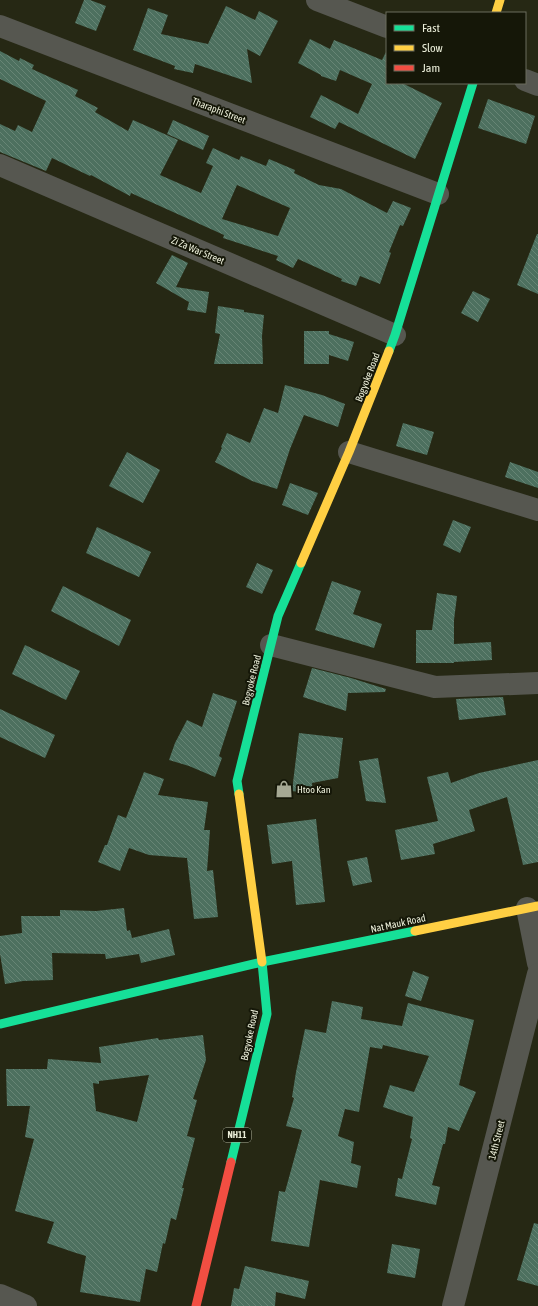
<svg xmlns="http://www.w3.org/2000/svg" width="538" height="1306" font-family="'Asap Condensed',sans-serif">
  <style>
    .building { fill: url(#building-back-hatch); fill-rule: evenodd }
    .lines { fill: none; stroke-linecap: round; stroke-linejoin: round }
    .street { stroke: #565750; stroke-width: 22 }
    .fast { stroke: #16e098; stroke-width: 9 }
    .slow { stroke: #ffcf43; stroke-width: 9 }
    .jam { stroke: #f24e42; stroke-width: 9 }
    .labels { text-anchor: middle; stroke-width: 4; stroke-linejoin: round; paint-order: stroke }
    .shield { fill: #151708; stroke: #abae9a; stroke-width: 1 }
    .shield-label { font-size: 9px; font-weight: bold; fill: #ebeed9 }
    .street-label { font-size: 10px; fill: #ebeed9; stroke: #151708 }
    .poi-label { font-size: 10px; fill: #ebeed9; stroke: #151708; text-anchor: start }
  </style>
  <defs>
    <pattern id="building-back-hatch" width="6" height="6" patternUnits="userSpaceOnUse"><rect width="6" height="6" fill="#4d705f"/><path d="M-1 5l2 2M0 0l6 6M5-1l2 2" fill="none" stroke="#678575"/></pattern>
  </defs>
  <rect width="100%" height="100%" fill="#262814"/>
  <!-- building -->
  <g class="building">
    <path d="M84 0H90L106 6 96 31 75 23Z"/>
    <path d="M226 6 255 20 259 11 278 21 260 56 247 49 252 83 195 64 193 73 174 69 175 66 133 50 148 8 168 15 161 34 208 44Z"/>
    <path d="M310 39 330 49 334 40 382 60 387 50V83H402L442 103 415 159 339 122 335 129 310 117 321 95 358 114 372 84 340 70 336 81 321 76V75L298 63Z"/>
    <path d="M0 51 19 61 20 58 34 65 32 69 78 90 75 96 98 108 95 112 128 131 133 120 178 140 160 175 201 193 213 166 206 163 213 148 239 160 241 156 266 166 269 159 295 170 294 173 319 185 341 189 387 213 393 201 411 208 403 226 400 225 389 252 391 253 380 284 360 276 356 286 341 281 342 279 298 259 293 268 276 260 278 256 223 238 224 235 131 193 130 196 91 175 90 176 52 158 46 171 0 152V124L15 131 18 125 32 132 46 101 0 79ZM237 185 290 208 278 236 222 219Z"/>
    <path d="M488 99 535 116 526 144 478 128Z"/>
    <path d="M173 120 209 136 203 150 167 134Z"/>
    <path d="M537 234H538V294L517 285Z"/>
    <path d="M172 255 188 263 176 287 209 292 206 313 187 310 189 302 156 283Z"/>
    <path d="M473 291 490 299 478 322 461 313Z"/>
    <path d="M218 306 244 310V312L264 315 262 336 263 364H214L220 334 215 333Z"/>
    <path d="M304 331H329V334L354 342 348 361 329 355V364H304Z"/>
    <path d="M285 385 322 395 345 404 338 427 304 415 290 449 277 489 252 481 215 462 222 448 221 447 227 433 250 443 264 408 278 413Z"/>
    <path d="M403 423 434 432 427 455 396 446Z"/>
    <path d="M127 452 160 470 143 503 109 486Z"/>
    <path d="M510 462 538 472V488L505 477Z"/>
    <path d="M290 483 318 493 308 515 282 505Z"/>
    <path d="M453 520 471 527 460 553 443 545Z"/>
    <path d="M97 527 151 552 139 577 86 553Z"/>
    <path d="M257 563 273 570 262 594 246 587Z"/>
    <path d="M332 581 361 591 353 614 382 624 374 648 315 630Z"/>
    <path d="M63 586 131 620 119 646 51 611Z"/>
    <path d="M437 593 457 596 454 620V644L491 642 492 660 454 662V663H416V630H432Z"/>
    <path d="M25 645 80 671 66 700 12 674Z"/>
    <path d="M312 668 351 678 386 689 385 692 348 693 346 711 303 697Z"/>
    <path d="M213 693 237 701 219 756 222 758 215 777 189 766 169 760 175 743 187 720 202 727Z"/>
    <path d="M503 697 506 715 459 720 456 699Z"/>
    <path d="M0 709 55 735 45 758 0 737Z"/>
    <path d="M299 733 343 738 338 778 312 783 313 794 292 791Z"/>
    <path d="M378 758 386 803 366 801 359 761Z"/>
    <path d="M538 760V862L523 865 507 797 469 810 475 831 433 844 435 854 401 860 395 830 438 821 427 777 448 772 451 783 479 773Z"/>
    <path d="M144 772 164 779 158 795 208 802 204 830H210L207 871 213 870 218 917 194 919 187 858 149 855 129 848 120 871 98 862 105 845H107L118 815 126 818Z"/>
    <path d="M316 819 325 902 296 905 292 861 272 864 267 825Z"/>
    <path d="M367 857 372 882 353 886 347 861Z"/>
    <path d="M124 908 127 931 130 930 132 938 169 929 175 955 141 963 139 954 106 959 105 954 52 953 53 980 23 981 5 984 0 954V936L22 933 21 916H60V910L96 911Z"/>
    <path d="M413 971 429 977 421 1001 405 996Z"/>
    <path d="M332 1001 363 1007 361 1019 402 1026 408 1003 474 1020 459 1085 476 1092 459 1131 448 1127 445 1144H443L432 1185 440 1187 436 1205 395 1196 398 1178 402 1179 412 1139 410 1138 413 1117 383 1107 390 1085 414 1092 429 1056 383 1045 382 1049 370 1047 359 1112 345 1109 338 1136 354 1142 351 1163 361 1166 357 1188 320 1180 309 1247 271 1241 279 1191 285 1192 302 1130 286 1126 294 1098 292 1097 296 1072 305 1029 326 1033Z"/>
    <path d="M203 1035 206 1060 193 1099 197 1100 187 1136 195 1138 182 1188H184L176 1220 171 1218 165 1244 163 1243 157 1272 146 1269 140 1302 80 1292 86 1256 73 1252 47 1243 54 1222 15 1211 34 1139 25 1137 30 1106H7L6 1069H47L48 1059 101 1063 99 1047 158 1038 159 1040ZM149 1075 137 1122 96 1111 93 1083 99 1084V1081Z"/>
    <path d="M534 1223 538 1224V1286L517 1280Z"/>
    <path d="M392 1244 420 1249 415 1278 387 1273Z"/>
    <path d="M245 1266 309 1281 305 1299 276 1292 275 1306H231L234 1288 239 1289Z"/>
  </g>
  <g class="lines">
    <!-- street -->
    <g class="street">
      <path d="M317 0 387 27"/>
      <path d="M0 26 438 194"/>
      <path d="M525 80 538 85"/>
      <path d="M0 165 395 335"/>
      <path d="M349 452 538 510"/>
      <path d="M271 645 435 687 538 683"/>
      <path d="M527 908 538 963"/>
      <path d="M0 1295 26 1306"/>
      <path d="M453 1306 538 974"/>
    </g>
    <!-- fast -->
    <g class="fast">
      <path d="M389 351 395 335 473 83"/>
      <path d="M239 794 237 781 278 616 301 563"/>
      <path d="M0 1024 262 962"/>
      <path d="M231 1162 267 1014 262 962 415 931"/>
    </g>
    <!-- slow -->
    <g class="slow">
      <path d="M496 13 500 0"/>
      <path d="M301 563 349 452 389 351"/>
      <path d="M239 794 262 962"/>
      <path d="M415 931 538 906"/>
    </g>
    <!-- jam -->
    <path class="jam" d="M196 1306 231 1162"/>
  </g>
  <!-- icons -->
  <defs>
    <g id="shop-bare" transform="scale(1.38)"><path d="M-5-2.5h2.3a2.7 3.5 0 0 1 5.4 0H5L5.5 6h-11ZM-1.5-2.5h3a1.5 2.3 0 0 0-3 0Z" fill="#a6a994" stroke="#151708" stroke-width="2.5" paint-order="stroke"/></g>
  </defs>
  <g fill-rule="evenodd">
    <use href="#shop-bare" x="284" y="789"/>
  </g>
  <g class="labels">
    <!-- shield labels -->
    <rect class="shield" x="223" y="1128" width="28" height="14" rx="3"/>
    <g class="shield-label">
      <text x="237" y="1138">NH11</text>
    </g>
    <!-- street labels -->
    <g class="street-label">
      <text transform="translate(219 110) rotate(21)" y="4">Tharaphi Street</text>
      <text transform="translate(198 250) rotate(23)" y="4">Zi Za War Street</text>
      <text transform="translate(367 377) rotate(-69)" y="4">Bogyoke Road</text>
      <text transform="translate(251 680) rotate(-76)" y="4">Bogyoke Road</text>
      <text transform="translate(398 923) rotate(-12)" y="4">Nat Mauk Road</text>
      <text transform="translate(249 1035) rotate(-78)" y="4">Bogyoke Road</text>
      <text transform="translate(496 1140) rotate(-76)" y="4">14th Street</text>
    </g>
    <!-- poi labels -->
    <g class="poi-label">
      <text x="297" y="793">Htoo Kan</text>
    </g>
  </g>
  <!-- legend -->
  <rect x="386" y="12" width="140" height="72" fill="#151708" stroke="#6b6d5c"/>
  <rect x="394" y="25" width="20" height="6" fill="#16e098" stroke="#6b6d5c"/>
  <text x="422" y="32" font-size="12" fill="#ebeed9">Fast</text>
  <rect x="394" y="45" width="20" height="6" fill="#ffcf43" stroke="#6b6d5c"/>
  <text x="422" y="52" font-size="12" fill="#ebeed9">Slow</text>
  <rect x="394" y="65" width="20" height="6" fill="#f24e42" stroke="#6b6d5c"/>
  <text x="422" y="72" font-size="12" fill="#ebeed9">Jam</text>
</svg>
